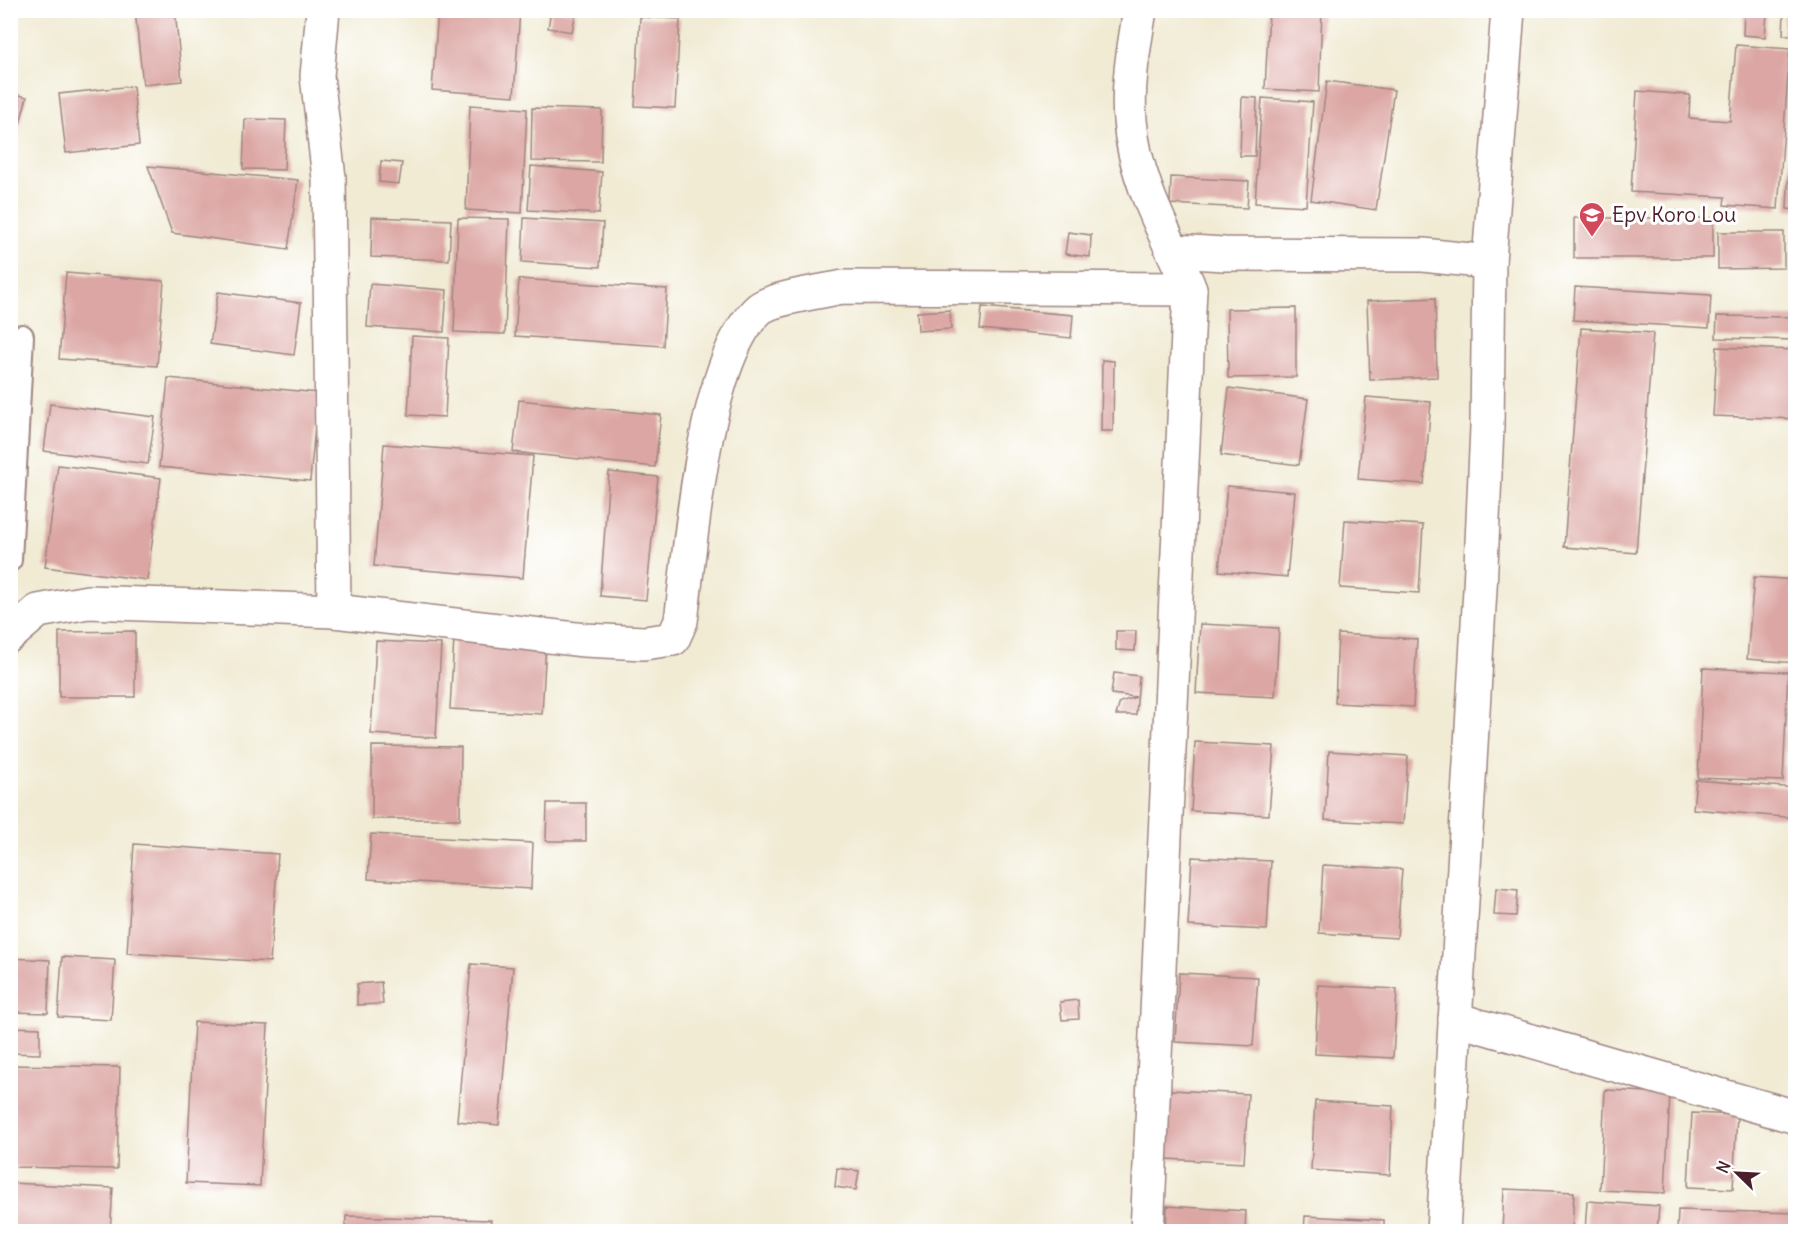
<svg xmlns="http://www.w3.org/2000/svg" width="1806" height="1242" font-family="Delius,sans-serif">
  <style>
    .building { fill: #dba6a3 }
    .lines { fill: none; stroke-linecap: round; stroke-linejoin: round }
    .service-casing { stroke: #9e8580; stroke-width: 26 }
    .minor-casing { stroke: #9e8580; stroke-width: 36 }
    .service { stroke: #fff; stroke-width: 22 }
    .minor { stroke: #fff; stroke-width: 33 }
    .labels { text-anchor: middle; stroke-width: 6; stroke-linejoin: round; paint-order: stroke }
    .poi-label { font-size: 21px; fill: #4a1f2b; stroke: #fff; text-anchor: start }
  </style>
  <rect width="100%" height="100%" fill="#fff"/>
  <filter id="ink" filterUnits="userSpaceOnUse"><feTurbulence type="fractalNoise" baseFrequency=".0167" numOctaves="2"/><feDisplacementMap in="SourceGraphic" scale="12" xChannelSelector="R" yChannelSelector="G"/><feConvolveMatrix kernelMatrix="1 2 1 2 8 2 1 2 1" color-interpolation-filters="sRGB"/></filter>
  <filter id="wash" filterUnits="userSpaceOnUse"><feTurbulence type="fractalNoise" baseFrequency=".008" numOctaves="4" result="noise"/><feDisplacementMap in="SourceGraphic" scale="24" xChannelSelector="R" yChannelSelector="G"/><feGaussianBlur stdDeviation="1.35" result="paint"/><feColorMatrix in="noise" values="0 0 0 0 0 0 0 0 0 0 0 0 0 0 0 0 0 1.4 0 .05"/><feComposite in="paint" operator="in"/></filter>
  <g filter="url(#wash)">
    <rect width="100%" height="100%" fill="#f1ebd4"/>
    <g id="blocks">
      <!-- building -->
      <g class="building">
        <path d="M135 10H175L182 81 143 85Z"/>
        <path d="M438 10H520L514 96 432 90Z"/>
        <path d="M551 10 576 12 572 32 548 28Z"/>
        <path d="M1269 10H1322L1319 92 1265 89Z"/>
        <path d="M1744 11 1767 13 1765 37 1743 35Z"/>
        <path d="M1784 13 1796 14V35H1783Z"/>
        <path d="M640 17 680 19 675 108 635 106Z"/>
        <path d="M1736 45 1790 49 1778 209 1724 205 1725 197 1631 192 1637 91 1690 95 1689 118 1730 121Z"/>
        <path d="M1794 70H1796V210L1787 209Z"/>
        <path d="M1327 81 1394 90 1376 210 1311 200Z"/>
        <path d="M133 86 139 145 66 153 59 94Z"/>
        <path d="M10 93 27 97 11 157H10Z"/>
        <path d="M1242 97 1257 98 1255 156H1240Z"/>
        <path d="M1262 98 1313 102 1306 206 1255 203Z"/>
        <path d="M470 105 527 109 522 213 466 210Z"/>
        <path d="M532 108 602 110 601 162 531 161Z"/>
        <path d="M245 119 286 120 284 170 243 169Z"/>
        <path d="M381 161 402 163 399 184 379 182Z"/>
        <path d="M148 166 298 180 288 249 172 233Z"/>
        <path d="M531 166 602 172 599 214 528 210Z"/>
        <path d="M1171 177 1249 181 1247 208 1170 204Z"/>
        <path d="M372 217 451 220 449 260 371 257Z"/>
        <path d="M458 218 509 219 505 334 454 332Z"/>
        <path d="M524 218 603 223 600 267 522 262Z"/>
        <rect x="1574" y="218" width="139" height="40"/>
        <path d="M1068 232 1091 235 1090 257 1065 254Z"/>
        <path d="M1718 232H1784V268L1718 269Z"/>
        <path d="M10 243H18L16 312H10Z"/>
        <path d="M66 273 164 281 157 366 59 359Z"/>
        <path d="M519 279 667 289 663 346 515 336Z"/>
        <path d="M370 284 447 290 444 332 367 327Z"/>
        <path d="M1575 287 1711 295 1709 328 1573 320Z"/>
        <path d="M218 292 301 303 294 355 210 344Z"/>
        <path d="M1435 298 1437 377 1370 380 1367 301Z"/>
        <path d="M982 307 1073 315 1071 338 980 329Z"/>
        <path d="M1296 308V377L1228 378 1227 309Z"/>
        <path d="M950 310 951 329 918 331 917 312Z"/>
        <path d="M1717 316 1796 317V340L1716 338Z"/>
        <path d="M1581 328 1653 333 1636 553 1564 547Z"/>
        <path d="M412 336 449 338 445 417 408 415Z"/>
        <path d="M1717 347 1796 350V419L1713 416Z"/>
        <path d="M1102 360 1114 361 1113 431H1101Z"/>
        <path d="M168 378 318 393 310 481 159 467Z"/>
        <path d="M1229 388 1308 399 1299 465 1221 455Z"/>
        <path d="M1366 397 1431 402 1424 484 1358 479Z"/>
        <path d="M519 400 661 415 655 467 513 452Z"/>
        <path d="M50 404 155 417 148 464 44 451Z"/>
        <path d="M384 444 533 456 523 578 374 566Z"/>
        <path d="M58 465 161 478 147 580 45 567Z"/>
        <path d="M609 472 658 477 646 600 600 596Z"/>
        <path d="M1227 486 1295 492 1287 577 1219 571Z"/>
        <path d="M1345 520 1423 525 1419 593 1340 588Z"/>
        <path d="M1754 577 1796 580V663L1747 659Z"/>
        <path d="M1200 624 1279 628 1275 697 1196 693Z"/>
        <path d="M135 631V697H59V632Z"/>
        <path d="M1116 631H1136L1135 651 1116 650Z"/>
        <path d="M1338 634 1417 639 1413 707 1335 703Z"/>
        <path d="M454 639 546 643 542 714 450 709Z"/>
        <path d="M376 641 441 644 436 738 371 734Z"/>
        <path d="M1703 668 1788 672 1783 781 1698 778Z"/>
        <path d="M1114 673 1139 676 1136 715H1116L1120 702 1136 697 1111 694Z"/>
        <path d="M1195 742 1274 746 1269 815 1191 811Z"/>
        <path d="M372 746 461 747 460 819H372Z"/>
        <path d="M1329 751 1408 756 1403 824 1325 820Z"/>
        <path d="M1696 780 1796 788V818L1693 809Z"/>
        <path d="M547 803H586V841H546Z"/>
        <path d="M371 834 533 843 531 889 368 879Z"/>
        <path d="M134 844 278 854 270 962 127 953Z"/>
        <path d="M1192 857 1271 861 1267 930 1188 926Z"/>
        <path d="M1323 865 1402 869 1397 938 1319 933Z"/>
        <path d="M1496 888 1518 890 1516 916 1494 915Z"/>
        <path d="M62 957 115 960 111 1020 58 1017Z"/>
        <path d="M10 958 50 960 48 1013 10 1012Z"/>
        <path d="M471 964 513 967 499 1125 457 1121Z"/>
        <path d="M1179 973 1258 977 1253 1046 1175 1042Z"/>
        <path d="M381 982 383 1004 357 1005V984Z"/>
        <path d="M1318 985 1397 989 1393 1058 1315 1054Z"/>
        <path d="M1078 1000 1079 1019 1062 1020 1060 1002Z"/>
        <path d="M194 1022 268 1025 260 1186 186 1183Z"/>
        <path d="M10 1027 40 1028V1054L10 1053Z"/>
        <path d="M10 1065 120 1067 117 1169 10 1167Z"/>
        <path d="M1170 1090 1248 1094 1244 1163 1166 1159Z"/>
        <path d="M1605 1090 1670 1093 1665 1193 1600 1190Z"/>
        <path d="M1315 1101 1393 1106 1390 1175 1311 1170Z"/>
        <path d="M1692 1113 1737 1115 1733 1189 1688 1187Z"/>
        <path d="M837 1168 859 1171 856 1190 835 1187Z"/>
        <path d="M10 1183 113 1188 110 1232H10Z"/>
        <path d="M1504 1189 1574 1192 1572 1232H1502Z"/>
        <path d="M1587 1201 1659 1206 1657 1232H1585Z"/>
        <path d="M1167 1206 1246 1211 1245 1232H1166Z"/>
        <path d="M1678 1210 1796 1213V1232H1677Z"/>
        <path d="M346 1216 491 1220 490 1232H345Z"/>
        <path d="M1305 1216 1384 1220V1232H1304Z"/>
      </g>
    </g>
  </g>
  <g filter="url(#ink)">
    <use href="#blocks" fill-opacity="0" stroke="#9e8580" stroke-width="1.5"/>
    <g class="lines">
      <!-- service casing -->
      <g class="service-casing">
        <path id="service" d="M10 560 22 336"/>
      </g>
      <!-- minor casing -->
      <g class="minor-casing">
        <g id="minor">
          <path d="M323 10 317 76 329 178 334 611"/>
          <path d="M1140 10C1134 47 1127 83 1130 120 1134 179 1167 236 1190 289L1147 1232"/>
          <path d="M1174 251 1224 254 1423 255 1489 262"/>
          <path d="M10 635 38 611 88 602 334 611 584 640 644 643 673 639 681 621C691 545 703 360 759 309 772 298 825 291 843 287L1190 289"/>
          <path d="M1455 1019 1796 1117"/>
          <path d="M1443 1232 1480 589 1487 427 1489 262 1508 10"/>
        </g>
      </g>
      <!-- service -->
      <use href="#service" class="service"/>
      <!-- minor -->
      <use href="#minor" class="minor"/>
    </g>
  </g>
  <!-- icons -->
  <defs>
    <g id="school-pin" transform="scale(1.35)"><path d="M0 17L-7.5 6A9.5 9.5 0 1 1 7.5 6Z" fill="#d1495b" stroke="#fff"/><path d="M0-5L7-2L0 1L-7-2ZM-4 1L0 2.5L4 1V4Q0 6-4 4Z" fill="#fff"/></g>
  </defs>
  <g fill-rule="evenodd">
    <use href="#school-pin" x="1592" y="215"/>
  </g>
  <g class="labels">
    <!-- poi labels -->
    <g class="poi-label">
      <text x="1612" y="222">Epv Koro Lou</text>
    </g>
  </g>
  <!-- margin -->
  <rect width="1806" height="1242" fill="none" stroke="#fff" stroke-width="36"/>
  <!-- north arrow -->
  <g transform="translate(1737 1173) rotate(294)" stroke="#ffffff" stroke-width="4.5" paint-order="stroke">
  <path d="M0-4.5L10 22L0 15L-10 22Z" fill="#4a1f2b"/>
  <text y="-9" font-size="16" font-weight="bold" text-anchor="middle" fill="#4a1f2b">N</text>
  </g>
</svg>
